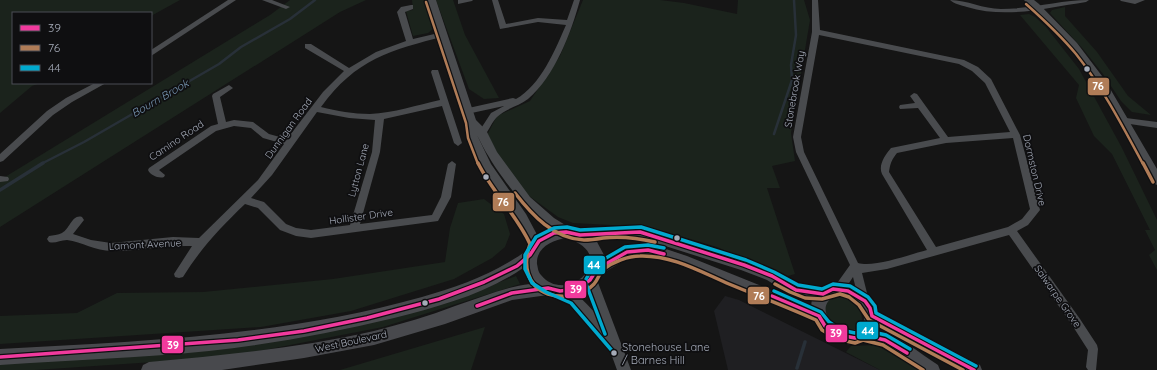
<svg xmlns="http://www.w3.org/2000/svg" width="1157" height="370" font-family="Quicksand,sans-serif">
  <style>
    .built { fill: #1f1f22 }
    .green { fill: #1b231c }
    .lines { fill: none; stroke-linecap: round; stroke-linejoin: round }
    .stream-far1 { stroke: #283038; stroke-width: 2.5 }
    .stream { stroke: #283038; stroke-width: 3.5 }
    .minor { fill: #494b4e; fill-rule: evenodd }
    .tertiary { fill: #494b4e; fill-rule: evenodd }
    .secondary { fill: #48494d; fill-rule: evenodd }
    .bus-1-casing { stroke: #0f0f11; stroke-width: 6 }
    .bus-2-far1-casing { stroke: #0f0f11; stroke-width: 5 }
    .bus-2-casing { stroke: #0f0f11; stroke-width: 6 }
    .bus-3-casing { stroke: #0f0f11; stroke-width: 6 }
    .bus-1 { stroke: #f13a9d; stroke-width: 3.5 }
    .bus-2-far1 { stroke: #b07c57; stroke-width: 2.5 }
    .bus-2 { stroke: #b07c57; stroke-width: 3.5 }
    .bus-3 { stroke: #00a9ce; stroke-width: 3.5 }
    .bus-dot { fill: #a5abb8; stroke: #0f0f11; stroke-width: 1.5 }
    .labels { text-anchor: middle; stroke-width: 3.5; stroke-linejoin: round; paint-order: stroke }
    .street-label { font-size: 10px; fill: #a5abb8; stroke: #0f0f11 }
    .water-label { font-size: 11px; font-style: italic; fill: #7999b5; stroke: #0f0f11 }
    .near-bus-label { font-size: 11px; fill: #a5abb8; stroke: #0f0f11; text-anchor: start }
    .line-badge { stroke: #0f0f11; stroke-width: 1.5 }
    .badge-label { font-size: 11px; text-anchor: middle; font-weight: bold; fill: #fff }
  </style>
  <rect width="100%" height="100%" fill="#151515"/>
  <!-- built -->
  <path class="built" d="M725 296 739 300 880 370H728L714 311Z"/>
  <!-- green -->
  <g class="green">
    <path d="M0 0H180L151 16V13H13V83H40L32 86 0 113Z"/>
    <path d="M290 0H366L340 12 0 227V180L270 15Z"/>
    <path d="M412 0H426L435 27 428 33 413 36 406 11 413 10Z"/>
    <path d="M436 0H453L465 35 499 98 484 99 469 89Z"/>
    <path d="M583 0H660L684 3 737 14 738 0H804L810 20 791 133 795 161 772 166 780 188H767L795 274 784 277 717 247 650 227 573 223 558 217 525 193 495 152 487 135 497 116 530 101 560 56Z"/>
    <path d="M1065 7V16L1097 52 1128 96 1151 115 1132 112 1121 101 1103 74 1083 49 1050 13 1052 10Z"/>
    <path d="M1029 14 1035 17 1046 27 1079 69 1122 148 1157 220V270L1149 255 1155 250 1145 230H1150L1112 154 1094 136 1076 98 1079 85 1020 15Z"/>
    <path d="M484 199 504 214 510 234 505 247 492 258 454 279 351 311 261 327 0 344V316L77 313 117 293 203 292 333 279 445 262 450 228 458 203Z"/>
    <path d="M516 276 520 284 383 327 228 357 35 370H0V363L226 347 481 289Z"/>
    <path d="M834 297C864 294 873 335 846 331 840 330 832 323 827 319L824 306 829 299Z"/>
    <path d="M485 327 471 370H340Z"/>
    <path d="M876 345 920 370H880L846 352 851 346Z"/>
  </g>
  <g class="lines">
    <!-- stream-far1 -->
    <g class="stream-far1">
      <path d="M774 134 792 80 791 65 796 35 794 0"/>
      <path d="M41 164 84 142 219 64 241 47 290 19 315 0"/>
    </g>
    <!-- stream -->
    <g class="stream">
      <path d="M0 190 43 163"/>
      <path d="M797 368 805 342"/>
    </g>
    <!-- minor -->
    <g class="minor">
      <path d="M228 0H236L151 56V50Z"/>
      <path d="M262 0H272L290 7 286 9Z"/>
      <path d="M458 0H473L472 1 458 4Z"/>
      <path d="M492 0H498L506 24 538 18 567 20 574 0H580C571 33 555 76 528 99 519 106 505 109 497 117 492 122 489 130 485 135L482 136 478 133 491 113 504 106 467 114 463 111 464 109 513 98 516 99C541 85 555 50 566 25L538 22 500 29Z"/>
      <path d="M812 0H818L820 30 964 60 978 67 991 79 1020 135 1040 210 1028 225 1017 231 1080 319 1097 345 1098 349 1096 370H1088L1086 367 1088 350 1072 325 1009 235 887 269 862 273 869 301 868 304 864 306 860 304 859 301 853 277 843 292 839 294 835 292 834 289 835 286 850 265 796 152 793 137 812 32ZM819 35 959 64 972 71 985 83 1010 132 948 137 917 94 914 93 910 96 915 103 900 105 899 107 900 109 918 108 940 138 891 148C885 155 878 165 882 174L927 250C911 254 874 268 858 263L804 152 801 137ZM1013 138 1030 209 1022 219 1008 227 936 247 889 172C890 164 892 159 897 153L946 143Z"/>
      <path d="M950 0C967 0 983 9 1001 9 1031 9 1060 0 1089 0L1086 2C1046 8 1006 19 967 7 961 5 954 4 950 0Z"/>
      <path d="M1120 0H1145L1135 4 1121 1Z"/>
      <path d="M411 5H413V9L405 12 413 39 443 32 447 34 446 36C390 50 356 59 321 107 337 111 353 114 370 114 394 113 417 105 440 100L431 72 432 70H438L462 143 458 146 454 143 442 106 384 119 380 152 360 224 432 215 441 197 448 164 452 161 456 164 451 197 438 221 311 238 296 236 280 230 258 208 245 204C221 227 201 248 183 277L179 278 175 277 174 274 192 246C165 245 139 251 112 251 95 251 82 242 67 240 60 240 55 244 49 242L47 239 49 236C53 235 58 235 62 233 70 229 72 214 82 217L84 220 73 234 91 240 111 243 173 237 199 238 258 180 284 144 263 138 251 128 234 126 216 131 159 170 165 175 164 177C159 179 150 175 148 170L149 168 211 126 218 124 212 96 213 94 229 85 233 88 220 97 226 122 234 120 253 122 269 134 287 139 323 92 344 71 305 48V44H311L349 68 376 52 406 41 397 12 401 7ZM317 112 349 118 375 120 372 152 350 225 311 230 296 228 286 224 264 202 251 198 272 175Z"/>
      <path d="M95 83H106L72 102 53 115 3 161 0 162V154L47 111 66 98Z"/>
      <path d="M1126 118 1157 122V128L1123 123 1122 121Z"/>
      <path d="M0 176 8 177 9 179 8 181 0 182Z"/>
    </g>
    <!-- tertiary -->
    <g class="tertiary">
      <path d="M426 0H436L476 120 486 130 497 152 530 197 554 218 570 228 572 232 570 236C549 243 499 175 489 157 484 150 481 142 477 135L491 164 526 214 542 244 541 248 536 249 531 248C527 239 523 229 517 221 498 191 465 160 465 122Z"/>
      <path d="M1024 0H1034L1039 4 1077 43 1105 80 1157 169V185L1153 183 1116 115 1088 69 1064 40Z"/>
      <path d="M590 274 595 276 597 280 631 370H617L609 348 569 303 555 295 553 291 555 287 560 285C576 291 585 302 596 314L583 280 585 276Z"/>
    </g>
    <!-- secondary -->
    <path class="secondary" d="M566 226 578 230 640 226 749 261 777 272 798 284 823 287 833 282 848 284 859 289 867 294 877 311 980 365 982 370H958L878 327 877 331C900 336 918 352 938 365L940 370H919L882 347 863 342 850 345 833 340 824 334 815 321 679 265 648 256 629 258 601 274 598 281 591 289 574 297 559 298 548 295 512 300 445 324 374 345 304 358 222 370H141L143 365 149 362C224 355 300 348 374 331 401 324 429 316 455 306 480 298 504 287 530 284L523 268C486 294 438 307 394 318 333 333 271 344 209 351 139 358 70 360 0 365V349C142 341 284 336 422 297 453 288 482 278 509 262 514 259 523 254 526 250 529 246 531 241 535 237 544 230 555 228 566 226ZM566 238C623 255 567 307 541 275 538 272 538 268 537 264 536 247 553 240 566 238ZM625 238H640L741 270 767 280 791 295 812 299 811 306 687 256 657 246 648 244 627 246 604 258V255L596 240ZM835 296C839 296 844 296 848 298 858 302 869 317 862 327 843 339 809 310 835 296Z"/>
    <!-- bus-1 casing -->
    <g class="bus-1-casing">
      <g id="bus-1">
        <path d="M772 296 819 316 825 326 839 335 855 338 863 335 885 340 907 353"/>
        <path d="M477 306 512 293 548 288 560 291 577 289 590 280 597 269 627 252 648 250 664 254"/>
        <path d="M0 357 238 340 304 331 367 318 439 299 484 282 517 266 530 255 539 241 554 233 566 232 580 235 640 232 744 265 772 276 796 290 823 294 833 289 848 291 865 301 870 308 872 316 974 370"/>
      </g>
    </g>
    <!-- bus-2-far1 casing -->
    <g class="bus-2-far1-casing">
      <g id="bus-2-far1">
        <path d="M426 2 466 123 468 138 478 164"/>
        <path d="M1026 4C1044 20 1061 36 1076 54 1103 88 1123 127 1143 164"/>
      </g>
    </g>
    <!-- bus-2 casing -->
    <g class="bus-2-casing">
      <g id="bus-2">
        <path d="M478 163C492 192 517 215 530 244 523 264 526 286 548 294 563 299 583 296 594 284 598 280 599 273 604 269 613 262 628 256 640 256 672 255 701 272 729 284 758 296 787 307 816 320L822 330 837 339 855 343 863 340 883 345 923 370"/>
        <path d="M1143 163 1153 182"/>
        <path d="M515 193C532 215 554 239 584 240 591 240 597 239 603 238 620 236 638 238 655 242"/>
        <path d="M775 284 790 292 805 298 822 299 840 294 849 297 859 305 869 320 963 370"/>
      </g>
    </g>
    <!-- bus-3 casing -->
    <g class="bus-3-casing">
      <g id="bus-3">
        <path d="M774 291 821 312 829 322 841 330 855 333 864 330 886 335 910 349"/>
        <path d="M605 334 585 281 594 265 625 247 648 245 664 248"/>
        <path d="M614 353 571 303 546 292 532 283 525 269V255L536 237 554 228 567 227 580 230 641 227 746 260 774 272 798 285 822 289 833 284 850 286 868 297 875 306 876 313 976 366"/>
      </g>
    </g>
    <!-- bus-1 -->
    <use href="#bus-1" class="bus-1"/>
    <!-- bus-2-far1 -->
    <use href="#bus-2-far1" class="bus-2-far1"/>
    <!-- bus-2 -->
    <use href="#bus-2" class="bus-2"/>
    <!-- bus-3 -->
    <use href="#bus-3" class="bus-3"/>
  </g>
  <!-- markers -->
  <g class="bus-dot">
    <circle cx="1087" cy="69" r="3.5"/>
    <circle cx="486" cy="177" r="3.5"/>
    <circle cx="677" cy="238" r="3.5"/>
    <circle cx="425" cy="303" r="3.5"/>
    <circle cx="614" cy="353" r="3.5"/>
  </g>
  <g class="labels">
    <!-- street labels -->
    <g class="street-label">
      <text transform="translate(794 89) rotate(-80)" y="4">Stonebrook Way</text>
      <text transform="translate(288 128) rotate(-54)" y="4">Dunnigan Road</text>
      <text transform="translate(176 140) rotate(-34)" y="4">Camino Road</text>
      <text transform="translate(358 170) rotate(-75)" y="4">Lytton Lane</text>
      <text transform="translate(1035 170) rotate(77)" y="4">Dormston Drive</text>
      <text transform="translate(361 216) rotate(-8)" y="4">Hollister Drive</text>
      <text transform="translate(145 244) rotate(-3)" y="4">Lamont Avenue</text>
      <text transform="translate(1058 296) rotate(55)" y="4">Salwarpe Grove</text>
      <text transform="translate(351 341) rotate(-12)" y="4">West Boulevard</text>
    </g>
    <!-- water labels -->
    <g class="water-label">
      <text transform="translate(160 98) rotate(-30)" y="4">Bourn Brook</text>
    </g>
    <!-- near-bus labels -->
    <g class="near-bus-label">
      <text x="622" y="351">Stonehouse Lane<tspan x="622" dy="13">/ Barnes Hill</tspan></text>
    </g>
  </g>
  <g class="line-badge">
    <rect x="1087" y="77" width="23" height="19" rx="4" fill="#b07c57"/>
    <rect x="492" y="192" width="23" height="20" rx="4" fill="#b07c57"/>
    <rect x="583" y="255" width="23" height="20" rx="4" fill="#00a9ce"/>
    <rect x="564" y="280" width="23" height="19" rx="4" fill="#f13a9d"/>
    <rect x="747" y="286" width="23" height="19" rx="4" fill="#b07c57"/>
    <rect x="856" y="321" width="23" height="19" rx="4" fill="#00a9ce"/>
    <rect x="825" y="324" width="23" height="19" rx="4" fill="#f13a9d"/>
    <rect x="161" y="335" width="23" height="19" rx="4" fill="#f13a9d"/>
  </g>
  <g class="badge-label">
    <text x="1098" y="90">76</text>
    <text x="503" y="206">76</text>
    <text x="594" y="269">44</text>
    <text x="576" y="293">39</text>
    <text x="759" y="300">76</text>
    <text x="868" y="335">44</text>
    <text x="836" y="337">39</text>
    <text x="173" y="349">39</text>
  </g>
  <!-- legend -->
  <rect x="12" y="12" width="140" height="72" fill="#0f0f11" stroke="#4b4d54"/>
  <rect x="20" y="25" width="20" height="6" fill="#f13a9d" stroke="#4b4d54"/>
  <text x="48" y="32" font-size="12" fill="#a5abb8">39</text>
  <rect x="20" y="45" width="20" height="6" fill="#b07c57" stroke="#4b4d54"/>
  <text x="48" y="52" font-size="12" fill="#a5abb8">76</text>
  <rect x="20" y="65" width="20" height="6" fill="#00a9ce" stroke="#4b4d54"/>
  <text x="48" y="72" font-size="12" fill="#a5abb8">44</text>
</svg>
